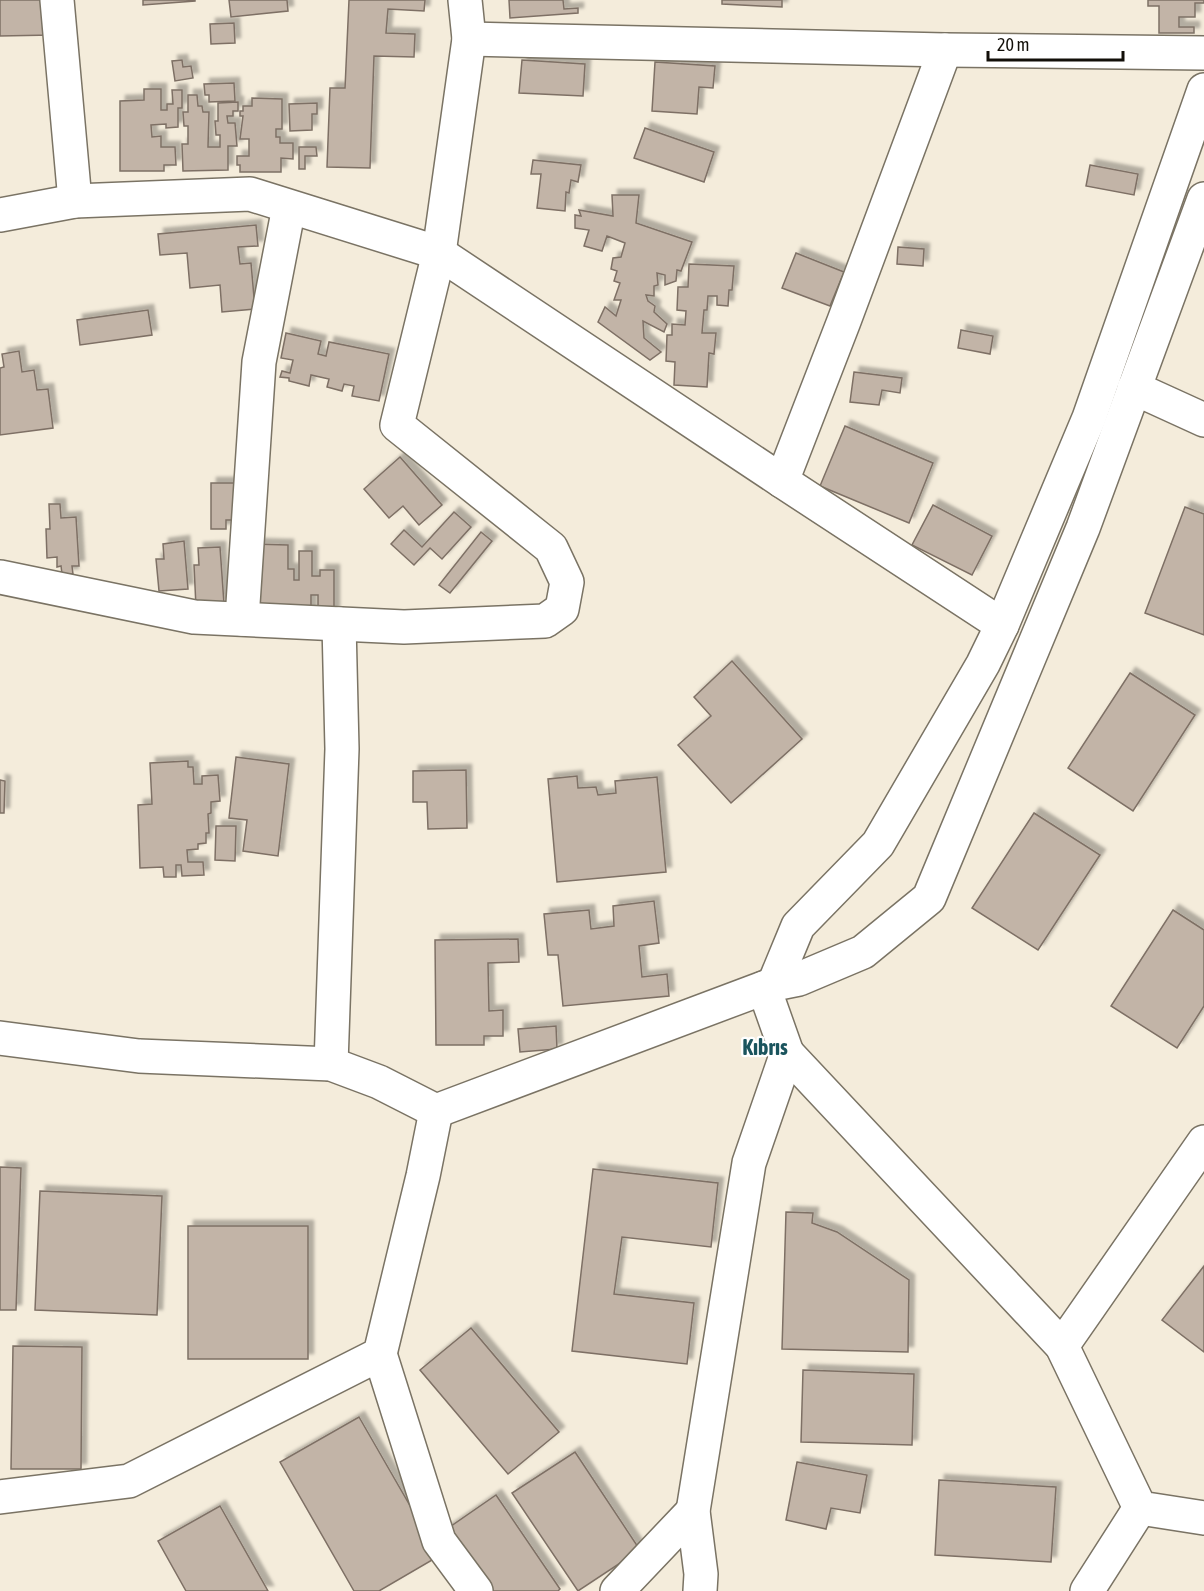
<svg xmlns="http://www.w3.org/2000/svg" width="1204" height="1591" font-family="'Asap Condensed',sans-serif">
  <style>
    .building { fill: #c2b4a7; stroke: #7e7065; stroke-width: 1.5; filter: url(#shadow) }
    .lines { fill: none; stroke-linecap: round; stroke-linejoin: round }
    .minor-casing { stroke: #7a7364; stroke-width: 36 }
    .tertiary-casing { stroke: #7a7364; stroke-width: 36 }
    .minor { stroke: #fff; stroke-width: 33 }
    .tertiary { stroke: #fff; stroke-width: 33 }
    .labels { text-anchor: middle; stroke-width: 4.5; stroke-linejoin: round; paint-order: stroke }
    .district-label { font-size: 22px; font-weight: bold; fill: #1a545d; stroke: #fff }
  </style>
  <defs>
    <filter id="shadow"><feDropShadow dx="5.5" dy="-5.5" stdDeviation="1.5" flood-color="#0004"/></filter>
  </defs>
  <rect width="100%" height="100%" fill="#f4ecdb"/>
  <!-- building -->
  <g class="building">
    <path d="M0 0H51L52 35 0 36Z"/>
    <path d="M143 0H195V1L143 5Z"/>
    <path d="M229 0H287L288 11 231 17Z"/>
    <path d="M349 0H425L424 11 388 9 386 33 415 34 414 57 374 56 370 168 327 167 330 88H345Z"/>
    <path d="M509 0H563L564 9 578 8V13L510 18Z"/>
    <path d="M722 0H782V7L722 4Z"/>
    <path d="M1148 0H1204V3H1195V17H1179V27H1194V33H1159V6H1148Z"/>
    <path d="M234 23 235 43 211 44 210 24Z"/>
    <path d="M182 60 183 67 191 66 193 78 175 81 172 61Z"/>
    <path d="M522 60 585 64 583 96 519 93Z"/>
    <path d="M655 62 715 66 713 88 699 87 697 114 652 111Z"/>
    <path d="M234 83 235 101 209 102V95H205L204 84Z"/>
    <path d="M144 89H161V110H167V104H173L172 90H182V108H178V127L166 128V124L151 125 152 137 161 136V147H175L176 165H164V171H120V101L144 100Z"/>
    <path d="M188 95H197L198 106H202L203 112H209L208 147H220V135H216L215 121H218V103L238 102V111H233V116H227L228 123H235L237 146H228V170L183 171 182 144H188V126H184L183 112H188Z"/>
    <path d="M252 98 282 99V129H276V137H280V143H293V159L281 158V172H240V165H237V156H249V139H240L243 116H240V111H243V106H252Z"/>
    <path d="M317 103V114H312V130L290 131 289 104Z"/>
    <path d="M645 128 714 152 704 182 634 158Z"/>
    <path d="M299 147H316L317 156H305V169H299Z"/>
    <path d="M533 160 581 165 578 182 571 180 569 193 566 192 565 211 537 208 541 174H531Z"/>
    <path d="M1090 165 1138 174 1134 195 1086 186Z"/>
    <path d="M612 195H639L636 223 692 242 681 271 677 270 676 281 665 285V275L657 273 658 285 654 286V296L646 295 648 301 655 306 654 312 667 324 664 332 643 321 644 338 661 352 650 360 598 322 605 307 616 316 621 300H614L620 283 614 281 617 271 611 269 613 258 621 257 625 243 607 236 602 251 584 246 589 230 575 228V215L581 216 579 210 613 216Z"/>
    <path d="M256 225 258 246 238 247 240 264 251 263 255 309 222 312 220 285 190 288 187 253 160 255 158 234Z"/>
    <path d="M898 247 924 249 923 266 897 264Z"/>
    <path d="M796 253 844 272 830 306 782 288Z"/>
    <path d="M689 264 734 266 732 290H729L728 306 717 305V296H708L707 310H704L702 333H716L714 354 709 353 707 387 674 385 675 362 666 361 667 335H672V324L685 325 686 311 677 310 678 287H688Z"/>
    <path d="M148 310 152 335 80 345 77 320Z"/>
    <path d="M961 330 993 336 990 354 958 348Z"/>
    <path d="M286 333 321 341 318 354 326 356 329 342 389 354 379 401 352 396 354 386 344 384 342 391 327 387 329 379 311 375 309 386 289 381V378L280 377 282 371 290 373 293 360 281 358Z"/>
    <path d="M19 351 22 372 34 370 37 390 48 389 53 428 0 435V368L4 367 2 354Z"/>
    <path d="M854 372 902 378 900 393 882 390 879 405 850 402Z"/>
    <path d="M845 426 933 463 909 523 820 486Z"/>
    <path d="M400 457 442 505 419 525 403 506 389 518 364 489Z"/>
    <path d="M211 483H235V520H226V529H211Z"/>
    <path d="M49 504H60L61 518 76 517 79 566H72L73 574H62L61 566 57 567V557L47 558 46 529H50Z"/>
    <path d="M933 505 992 536 972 575 912 545Z"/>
    <path d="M1185 507 1204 514V635L1145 613Z"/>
    <path d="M454 512 471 527 442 559 430 548 414 565 391 544 404 530 422 547Z"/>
    <path d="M481 532 492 541 450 593 439 585Z"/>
    <path d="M184 541 188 589 159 591 156 559H164L163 544Z"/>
    <path d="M253 544 288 545V569H294V580H299V551H312V576H320V570H334V612L318 617V595H311V616L253 615Z"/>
    <path d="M220 547 224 604 196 607 194 565H199L198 548Z"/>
    <path d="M732 661 802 739 731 803 678 745 711 716 694 697Z"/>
    <path d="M1130 673 1195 715 1133 811 1068 768Z"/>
    <path d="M236 757 289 764 278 856 243 851 247 820 229 818Z"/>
    <path d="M188 761V767H193L194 784H202V776L218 775 220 801 211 802V813L208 814 209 833H206V843L198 844V849L187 850 188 862H203L204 875 182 876 181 865H176V877H164L163 867 140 868 138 805 152 804 150 763Z"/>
    <path d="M466 770 467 828 428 829 427 802H413V771Z"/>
    <path d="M577 776 578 788 596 787 598 795 616 793 615 781 657 777 666 872 557 882 548 779Z"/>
    <path d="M0 780 5 781 4 813H0Z"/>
    <path d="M1034 813 1100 855 1038 950 972 908Z"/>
    <path d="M216 826H236L235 861 215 860Z"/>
    <path d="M654 901 659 943 639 946 642 977 667 974 669 996 563 1006 558 955H548L544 914 589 910 591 929 614 926 613 906Z"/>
    <path d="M1173 910 1204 930V1006L1177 1048 1111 1006Z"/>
    <path d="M518 939 519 962 488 963 489 1011 503 1010V1036H484V1045H436L435 940Z"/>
    <path d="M556 1026 557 1049 520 1052 518 1029Z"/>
    <path d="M0 1167 21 1168 16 1310H0Z"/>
    <path d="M593 1169 718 1183 711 1247 622 1237 614 1294 694 1303 687 1364 572 1351Z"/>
    <path d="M40 1191 162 1196 157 1315 35 1310Z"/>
    <path d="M786 1212 813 1213 812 1223 837 1232 909 1280 908 1352 782 1349Z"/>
    <rect x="188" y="1226" width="120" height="133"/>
    <path d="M1204 1266V1352L1162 1320Z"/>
    <path d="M471 1328 559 1432 508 1474 420 1370Z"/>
    <path d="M13 1346 82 1347 81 1469H11Z"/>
    <path d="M803 1370 914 1374 912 1445 801 1442Z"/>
    <path d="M359 1417 439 1556 379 1591H354L280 1462Z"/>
    <path d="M575 1452 640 1550 578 1591 512 1493Z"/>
    <path d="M797 1462 867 1475 860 1513 831 1508 826 1529 786 1520Z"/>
    <path d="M939 1480 1056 1487 1051 1562 935 1555Z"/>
    <path d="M496 1495 560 1589 558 1591H484L444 1531Z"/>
    <path d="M220 1506 268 1591H186L158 1541Z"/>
  </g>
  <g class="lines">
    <!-- minor casing -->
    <g class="minor-casing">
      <g id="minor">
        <path d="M57 0 75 201"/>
        <path d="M469 39 945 50 1204 53"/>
        <path d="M0 215 75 201 250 194 439 253 782 481 1002 625"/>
        <path d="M1134 388 1204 420"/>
        <path d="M782 481 844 321 945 50"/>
        <path d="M0 577 194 617 404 627 545 621 562 609 567 582 551 548 397 425 439 253 469 39 465 0"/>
        <path d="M242 619 259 362 289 207"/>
        <path d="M787 1053 1062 1346 1140 1508 1204 1518"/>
        <path d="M331 1064 342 749 339 624"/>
        <path d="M1062 1346 1204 1142"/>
        <path d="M380 1354 439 1541 476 1591"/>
        <path d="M0 1497 129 1481 380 1354 423 1176 436 1111"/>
        <path d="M617 1591 693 1511"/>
        <path d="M700 1591 701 1574 693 1511 749 1163 787 1053 764 988"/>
        <path d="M1087 1591 1140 1508"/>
      </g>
    </g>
    <!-- tertiary casing -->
    <g class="tertiary-casing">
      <g id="tertiary">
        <path d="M774 984 798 926 878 844 983 664 1002 625 1089 418 1204 90"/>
        <path d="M0 1038 139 1056 331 1064 379 1082 436 1111 774 984 799 979 863 952 929 898 1083 528 1204 199"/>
      </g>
    </g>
    <!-- minor -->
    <use href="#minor" class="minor"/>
    <!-- tertiary -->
    <use href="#tertiary" class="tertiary"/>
  </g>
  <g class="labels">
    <!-- district labels -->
    <g class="district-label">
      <text x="765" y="1055">Kıbrıs</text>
    </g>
  </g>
  <!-- scale -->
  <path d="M988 51v9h135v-9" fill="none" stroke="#120f09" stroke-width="3"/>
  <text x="997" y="51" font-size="18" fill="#120f09" stroke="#ffffff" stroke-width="4.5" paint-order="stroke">20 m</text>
</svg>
